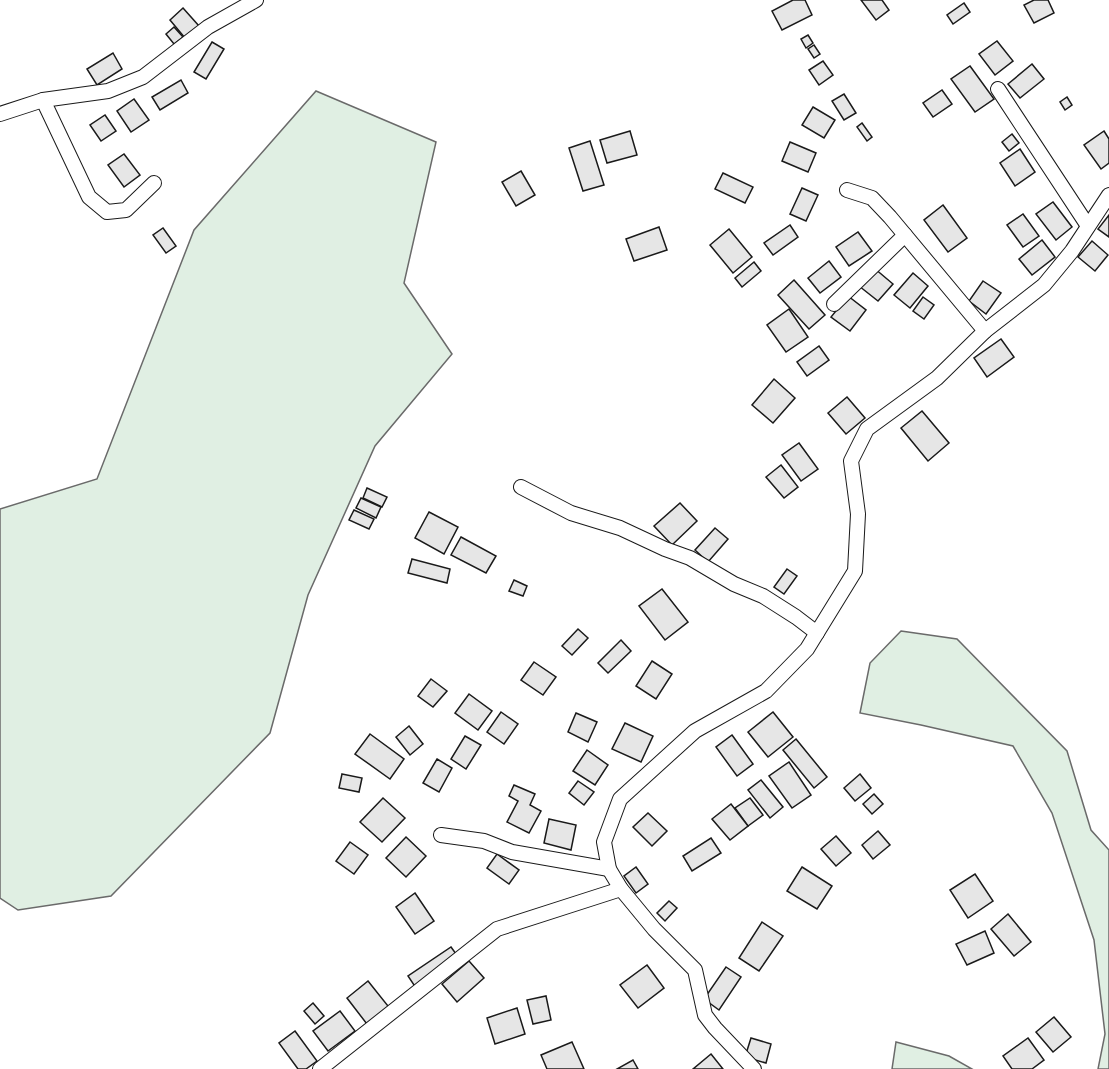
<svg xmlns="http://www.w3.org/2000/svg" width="1109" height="1069" font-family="'Source Serif 4',serif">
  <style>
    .green { fill: #e0efe3; stroke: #6a6a6a; stroke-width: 1.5 }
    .building { fill: #e6e6e6; stroke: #1a1a1a; stroke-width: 1.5 }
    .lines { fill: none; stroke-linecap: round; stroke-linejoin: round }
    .street-casing { stroke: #1a1a1a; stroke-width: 16 }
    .street { stroke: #fff; stroke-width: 14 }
  </style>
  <rect width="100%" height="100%" fill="#fff"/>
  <!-- green -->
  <g class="green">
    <path d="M316 91 436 142 404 283 452 354 375 446 308 595 270 733 111 896 18 910 0 898V509L97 479 194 230Z"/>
    <path d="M901 631 957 639 1067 751 1091 830 1109 850V1069H1098L1105 1034 1094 940 1052 813 1013 746 921 725 860 713 870 663Z"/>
    <path d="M896 1042 949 1056 972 1069H892Z"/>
  </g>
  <!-- building -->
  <g class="building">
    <path d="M793 0H805L812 15 782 30 772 11Z"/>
    <path d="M861 0H882L889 10 876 20Z"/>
    <path d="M1034 0H1048L1054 13 1034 23 1024 5Z"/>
    <path d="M964 3 970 12 953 24 947 15Z"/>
    <path d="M183 8 199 26 185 38 170 20Z"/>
    <path d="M174 27 183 37 174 44 166 34Z"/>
    <path d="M808 35 813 43 806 48 801 39Z"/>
    <path d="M997 41 1013 61 995 75 979 54Z"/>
    <path d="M212 42 224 49 206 79 194 72Z"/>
    <path d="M814 45 820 54 814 58 808 49Z"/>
    <path d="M113 53 122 69 97 85 87 69Z"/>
    <path d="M823 61 833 75 819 85 809 70Z"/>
    <path d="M1032 64 1044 79 1020 98 1008 84Z"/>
    <path d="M970 66 994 99 975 112 951 79Z"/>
    <path d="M181 80 188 93 160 110 152 97Z"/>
    <path d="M942 90 952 104 933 117 923 103Z"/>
    <path d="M844 94 856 113 844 120 832 101Z"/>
    <path d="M1067 97 1072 105 1065 110 1060 102Z"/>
    <path d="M134 99 149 120 131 132 117 111Z"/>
    <path d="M813 107 835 120 824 138 802 125Z"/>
    <path d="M105 115 116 131 101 141 90 125Z"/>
    <path d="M862 123 872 137 867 141 857 127Z"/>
    <path d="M630 131 637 155 607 163 600 140Z"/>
    <path d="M1104 131 1109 139V163L1101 169 1084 145Z"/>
    <path d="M1012 134 1019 143 1009 151 1002 142Z"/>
    <path d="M590 141 604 185 583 191 569 148Z"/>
    <path d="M790 142 816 153 808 172 782 161Z"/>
    <path d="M1020 149 1035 172 1015 186 1000 163Z"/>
    <path d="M124 154 140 175 124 187 108 165Z"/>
    <path d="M521 171 535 195 516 206 502 182Z"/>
    <path d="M723 173 753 187 745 203 715 189Z"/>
    <path d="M802 188 818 195 806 221 790 214Z"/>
    <path d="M1053 202 1072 227 1056 240 1036 214Z"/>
    <path d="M943 205 967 238 948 252 924 220Z"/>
    <path d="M1023 214 1039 236 1023 247 1007 225Z"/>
    <path d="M1109 215V237L1098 229Z"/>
    <path d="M790 225 798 237 773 255 764 243Z"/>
    <path d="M659 227 667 250 634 261 626 239Z"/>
    <path d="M163 228 176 246 166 253 153 235Z"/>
    <path d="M729 229 752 257 733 273 710 245Z"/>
    <path d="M858 232 872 251 849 266 836 247Z"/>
    <path d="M1042 240 1055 257 1032 275 1019 259Z"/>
    <path d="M1092 241 1108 255 1095 271 1078 257Z"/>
    <path d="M829 261 841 277 820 293 808 278Z"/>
    <path d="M754 262 761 271 742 287 735 278Z"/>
    <path d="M874 268 893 284 878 301 859 286Z"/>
    <path d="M913 273 928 286 910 308 894 295Z"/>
    <path d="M794 280 825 315 809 329 778 295Z"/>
    <path d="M983 281 1001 293 986 314 969 301Z"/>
    <path d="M848 296 866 310 850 331 831 317Z"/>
    <path d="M923 297 934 305 924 319 913 311Z"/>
    <path d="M789 309 808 337 786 352 767 325Z"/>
    <path d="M1001 339 1014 357 987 377 974 358Z"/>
    <path d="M819 346 829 360 807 376 797 362Z"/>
    <path d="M774 379 795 398 773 423 752 405Z"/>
    <path d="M847 397 865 418 846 434 828 413Z"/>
    <path d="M922 411 949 443 928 461 901 428Z"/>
    <path d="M799 443 818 469 801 481 782 455Z"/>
    <path d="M781 465 798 487 784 498 766 477Z"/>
    <path d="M367 488 387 497 382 507 363 498Z"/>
    <path d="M361 498 381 507 376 518 356 508Z"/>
    <path d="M680 503 697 521 672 545 654 526Z"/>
    <path d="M354 510 374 519 369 529 349 520Z"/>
    <path d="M429 512 458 527 444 554 415 538Z"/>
    <path d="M715 528 728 539 708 562 695 550Z"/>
    <path d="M461 537 496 556 486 573 451 555Z"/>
    <path d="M412 559 450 569 447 583 408 573Z"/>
    <path d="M787 569 797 576 784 594 774 587Z"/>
    <path d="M514 580 527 586 523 596 509 591Z"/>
    <path d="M662 589 688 622 665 640 639 606Z"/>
    <path d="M578 629 588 638 572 655 562 646Z"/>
    <path d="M621 640 631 651 608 673 598 663Z"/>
    <path d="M652 661 672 674 656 699 636 686Z"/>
    <path d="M534 662 556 677 543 695 521 680Z"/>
    <path d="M431 679 447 691 433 707 418 696Z"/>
    <path d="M469 694 492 711 478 730 455 713Z"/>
    <path d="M501 712 518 724 504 744 487 732Z"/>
    <path d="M773 712 793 737 768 757 748 732Z"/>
    <path d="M576 713 597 722 588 742 568 732Z"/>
    <path d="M625 723 653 736 641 762 612 749Z"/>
    <path d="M409 726 423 744 410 755 396 737Z"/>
    <path d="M370 734 404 759 390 779 355 754Z"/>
    <path d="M732 735 753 764 737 776 716 747Z"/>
    <path d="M465 736 481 745 466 769 451 759Z"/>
    <path d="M796 739 827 777 814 788 783 750Z"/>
    <path d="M587 750 608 765 595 785 573 771Z"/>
    <path d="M437 759 452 768 439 792 423 783Z"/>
    <path d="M789 762 811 795 792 808 769 776Z"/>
    <path d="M342 774 362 778 359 792 339 788Z"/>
    <path d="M860 774 871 788 855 801 844 788Z"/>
    <path d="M761 780 783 807 770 818 748 790Z"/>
    <path d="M578 781 594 792 584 805 569 793Z"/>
    <path d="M514 785 535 794 530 805 541 811 529 833 507 822 518 801 509 796Z"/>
    <path d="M874 794 883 804 872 814 863 804Z"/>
    <path d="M383 798 405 818 382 842 360 822Z"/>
    <path d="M750 798 763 815 748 826 735 808Z"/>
    <path d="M731 804 748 826 730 840 712 819Z"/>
    <path d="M648 813 667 831 652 846 633 827Z"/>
    <path d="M549 819 576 825 571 850 544 843Z"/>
    <path d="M878 831 890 845 873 859 862 845Z"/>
    <path d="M836 836 851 853 836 866 821 849Z"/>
    <path d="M406 837 426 856 406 877 386 858Z"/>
    <path d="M711 838 721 853 692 871 683 856Z"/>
    <path d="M350 842 368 855 354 874 336 861Z"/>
    <path d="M497 854 519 870 509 884 487 868Z"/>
    <path d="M636 867 648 884 636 893 624 876Z"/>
    <path d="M802 867 832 886 817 909 787 891Z"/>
    <path d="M975 874 993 901 968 918 950 890Z"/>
    <path d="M415 893 434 921 415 934 396 907Z"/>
    <path d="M669 901 677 908 665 921 657 913Z"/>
    <path d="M1008 914 1031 942 1014 956 991 929Z"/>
    <path d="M762 922 783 936 759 971 739 958Z"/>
    <path d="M985 931 994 953 967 965 956 944Z"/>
    <path d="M451 947 459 958 416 988 408 976Z"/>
    <path d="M469 961 484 978 457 1002 442 984Z"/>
    <path d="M647 965 664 988 638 1008 620 985Z"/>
    <path d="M726 967 741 977 719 1010 704 999Z"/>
    <path d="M368 981 392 1011 370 1028 347 998Z"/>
    <path d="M546 996 551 1020 533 1024 527 1000Z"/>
    <path d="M313 1003 324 1016 315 1024 304 1011Z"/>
    <path d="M517 1008 525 1034 495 1044 487 1018Z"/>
    <path d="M340 1011 355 1031 328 1051 313 1031Z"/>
    <path d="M1054 1017 1071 1037 1053 1052 1036 1032Z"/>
    <path d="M295 1031 317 1061 306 1069H298L279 1043Z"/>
    <path d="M751 1038 771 1044 766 1063 745 1057Z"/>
    <path d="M1028 1038 1044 1060 1032 1069H1012L1003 1056Z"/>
    <path d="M572 1042 584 1069H547L541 1055Z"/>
    <path d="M711 1054 723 1069H693Z"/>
    <path d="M633 1060 638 1069H617Z"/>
  </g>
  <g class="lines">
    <!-- street casing -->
    <g class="street-casing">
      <g id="street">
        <path d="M998 89 1088 226"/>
        <path d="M43 100 89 197 107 212 126 210 154 183"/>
        <path d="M0 114 43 100 108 91 143 77 208 27 256 0"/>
        <path d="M847 190 872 198 890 217 985 331"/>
        <path d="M834 304 905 235"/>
        <path d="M521 487 571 513 620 528 665 549 690 558 734 584 763 596 796 617 817 633"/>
        <path d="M441 835 484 841 512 852 609 869"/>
        <path d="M320 1069 497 929 621 889"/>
        <path d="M754 1069 715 1028 705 1015 695 970 654 929 621 889 609 869 604 842 620 799 695 731 766 691 807 649 855 571 858 514 851 461 867 429 937 378 985 331 1044 285 1072 251 1109 195"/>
      </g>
    </g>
    <!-- street -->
    <use href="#street" class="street"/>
  </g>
</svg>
